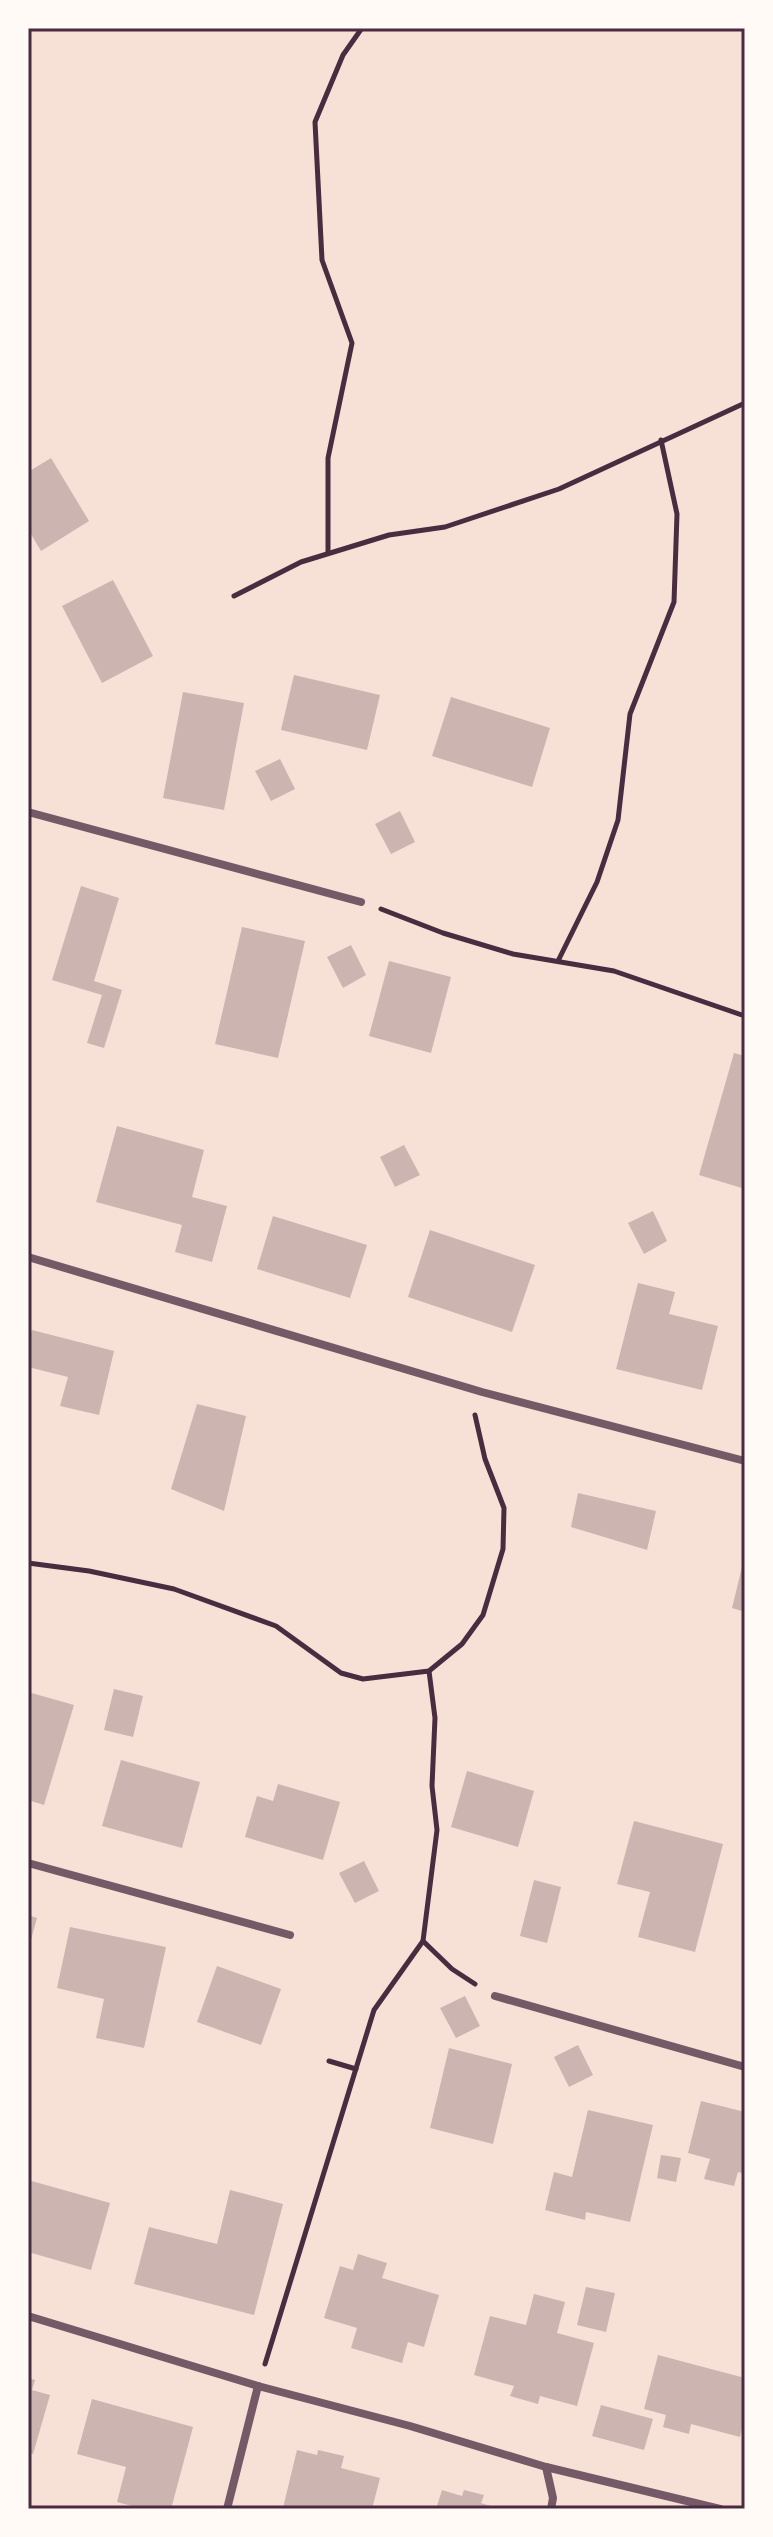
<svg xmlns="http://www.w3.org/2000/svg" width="773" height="2537" font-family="Mulish,sans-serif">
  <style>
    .building { fill: #ccb4b1 }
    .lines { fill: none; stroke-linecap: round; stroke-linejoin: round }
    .path { stroke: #4a2c40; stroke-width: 5 }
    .minor { stroke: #755966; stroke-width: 8 }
    .neatline { fill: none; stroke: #4a2c40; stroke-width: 3 }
  </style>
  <rect width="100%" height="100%" fill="#f7e1d7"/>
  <!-- building -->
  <g class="building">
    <path d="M51 458 89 521 41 551 28 529V472Z"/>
    <path d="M113 580 153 656 102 683 62 606Z"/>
    <path d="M294 675 380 695 367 750 281 730Z"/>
    <path d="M183 692 244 703 224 810 163 798Z"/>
    <path d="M451 697 550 728 532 787 432 756Z"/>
    <path d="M280 759 295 789 271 801 255 771Z"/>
    <path d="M400 811 415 842 391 854 375 824Z"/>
    <path d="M81 886 119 898 94 981 122 990 104 1048 87 1043 102 995 52 980Z"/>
    <path d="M242 927 305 941 278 1058 215 1044Z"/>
    <path d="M351 945 366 975 343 988 327 957Z"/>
    <path d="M389 961 451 977 431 1053 369 1036Z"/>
    <path d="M734 1053 745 1056V1189L699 1175Z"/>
    <path d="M117 1126 204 1150 192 1197 227 1206 212 1262 175 1252 182 1225 96 1202Z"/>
    <path d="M404 1145 420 1175 395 1187 380 1157Z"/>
    <path d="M653 1211 667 1241 644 1254 628 1223Z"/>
    <path d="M273 1216 367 1245 350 1298 257 1269Z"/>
    <path d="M430 1230 535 1265 512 1332 408 1297Z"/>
    <path d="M638 1283 675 1292 669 1314 718 1326 702 1390 616 1369Z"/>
    <path d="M32 1330 114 1351 99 1415 60 1406 68 1377 28 1367V1346Z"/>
    <path d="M197 1404 246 1416 224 1511 171 1489Z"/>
    <path d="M578 1493 656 1511 647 1550 571 1527Z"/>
    <path d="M744 1559H745V1612L732 1608Z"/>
    <path d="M114 1689 143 1696 133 1737 104 1730Z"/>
    <path d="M28 1692 74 1705 44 1805 28 1800Z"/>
    <path d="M121 1760 200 1782 182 1848 102 1826Z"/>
    <path d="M467 1771 534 1791 518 1847 451 1827Z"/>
    <path d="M278 1784 340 1802 323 1860 245 1837 257 1796 273 1801Z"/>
    <path d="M634 1821 723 1844 695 1952 638 1937 650 1892 617 1884Z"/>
    <path d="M364 1861 379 1891 355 1903 339 1873Z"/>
    <path d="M534 1880 561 1887 547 1943 520 1936Z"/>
    <path d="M28 1915 37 1918 29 1947H28Z"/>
    <path d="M70 1927 166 1947 144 2048 96 2038 104 1999 57 1988Z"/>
    <path d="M217 1966 281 1989 261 2045 197 2022Z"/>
    <path d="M465 1996 480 2026 456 2038 440 2008Z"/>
    <path d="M578 2045 593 2075 569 2087 554 2057Z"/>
    <path d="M449 2048 512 2064 493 2144 430 2128Z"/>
    <path d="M701 2101 745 2112V2174L738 2172 734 2186 704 2179 710 2159 688 2153Z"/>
    <path d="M588 2110 653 2125 630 2222 586 2212 585 2220 545 2210 554 2172 572 2177Z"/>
    <path d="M661 2155 681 2158 676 2182 657 2178Z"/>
    <path d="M28 2180 110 2203 91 2270 28 2252Z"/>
    <path d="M230 2190 283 2204 254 2315 134 2284 149 2227 217 2244Z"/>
    <path d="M358 2254 387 2263 382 2278 439 2295 424 2347 408 2342 402 2363 351 2348 357 2328 324 2318 340 2266 353 2270Z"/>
    <path d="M586 2287 615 2293 606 2332 577 2325Z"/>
    <path d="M534 2294 565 2302 557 2333 594 2343 577 2406 540 2396 538 2404 510 2396 514 2386 474 2375 490 2316 526 2325Z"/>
    <path d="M658 2355 745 2378V2417L740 2437 691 2424 689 2434 663 2427 666 2415 644 2409Z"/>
    <path d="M28 2378 35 2380 32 2390 50 2395 33 2454 28 2453Z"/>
    <path d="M92 2399 193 2427 171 2509H143L117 2502 126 2467 77 2454Z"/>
    <path d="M601 2405 653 2419 644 2450 592 2436Z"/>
    <path d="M297 2450 317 2455 318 2450 344 2456 341 2468 380 2478 372 2509 283 2508Z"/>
    <path d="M442 2490 462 2496 464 2490 484 2495 481 2503 501 2509H436Z"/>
  </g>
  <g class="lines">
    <!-- path -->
    <g class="path">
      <path d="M328 553V458L352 343 322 260 315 122 343 55 362 28"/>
      <path d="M234 596 301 562 389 535 445 527 559 489 745 403"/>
      <path d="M381 909 443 933 513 954 614 971 745 1016"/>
      <path d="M558 961 597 882 618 820 630 714 674 602 677 514 661 440"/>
      <path d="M28 1563 89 1571 174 1589 276 1626 341 1673 363 1679 429 1671 462 1644 483 1615 503 1549 504 1508 485 1459 475 1415"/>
      <path d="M429 1671 435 1718 432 1786 437 1830 423 1941 452 1969 475 1984"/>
      <path d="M329 2061 356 2069"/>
      <path d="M265 2364 374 2010 423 1941"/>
    </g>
    <!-- minor -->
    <g class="minor">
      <path d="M28 812 361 902"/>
      <path d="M28 1257 482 1392 745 1461"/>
      <path d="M28 1863 290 1935"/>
      <path d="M495 1996 745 2067"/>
      <path d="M28 2316 258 2386 410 2426 546 2467 720 2509"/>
      <path d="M546 2467 553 2498 551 2509"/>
      <path d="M227 2509 258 2386"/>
    </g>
  </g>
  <!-- border -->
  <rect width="773" height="2537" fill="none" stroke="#fffaf5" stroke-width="60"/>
  <rect x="30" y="30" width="713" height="2477" class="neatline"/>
</svg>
